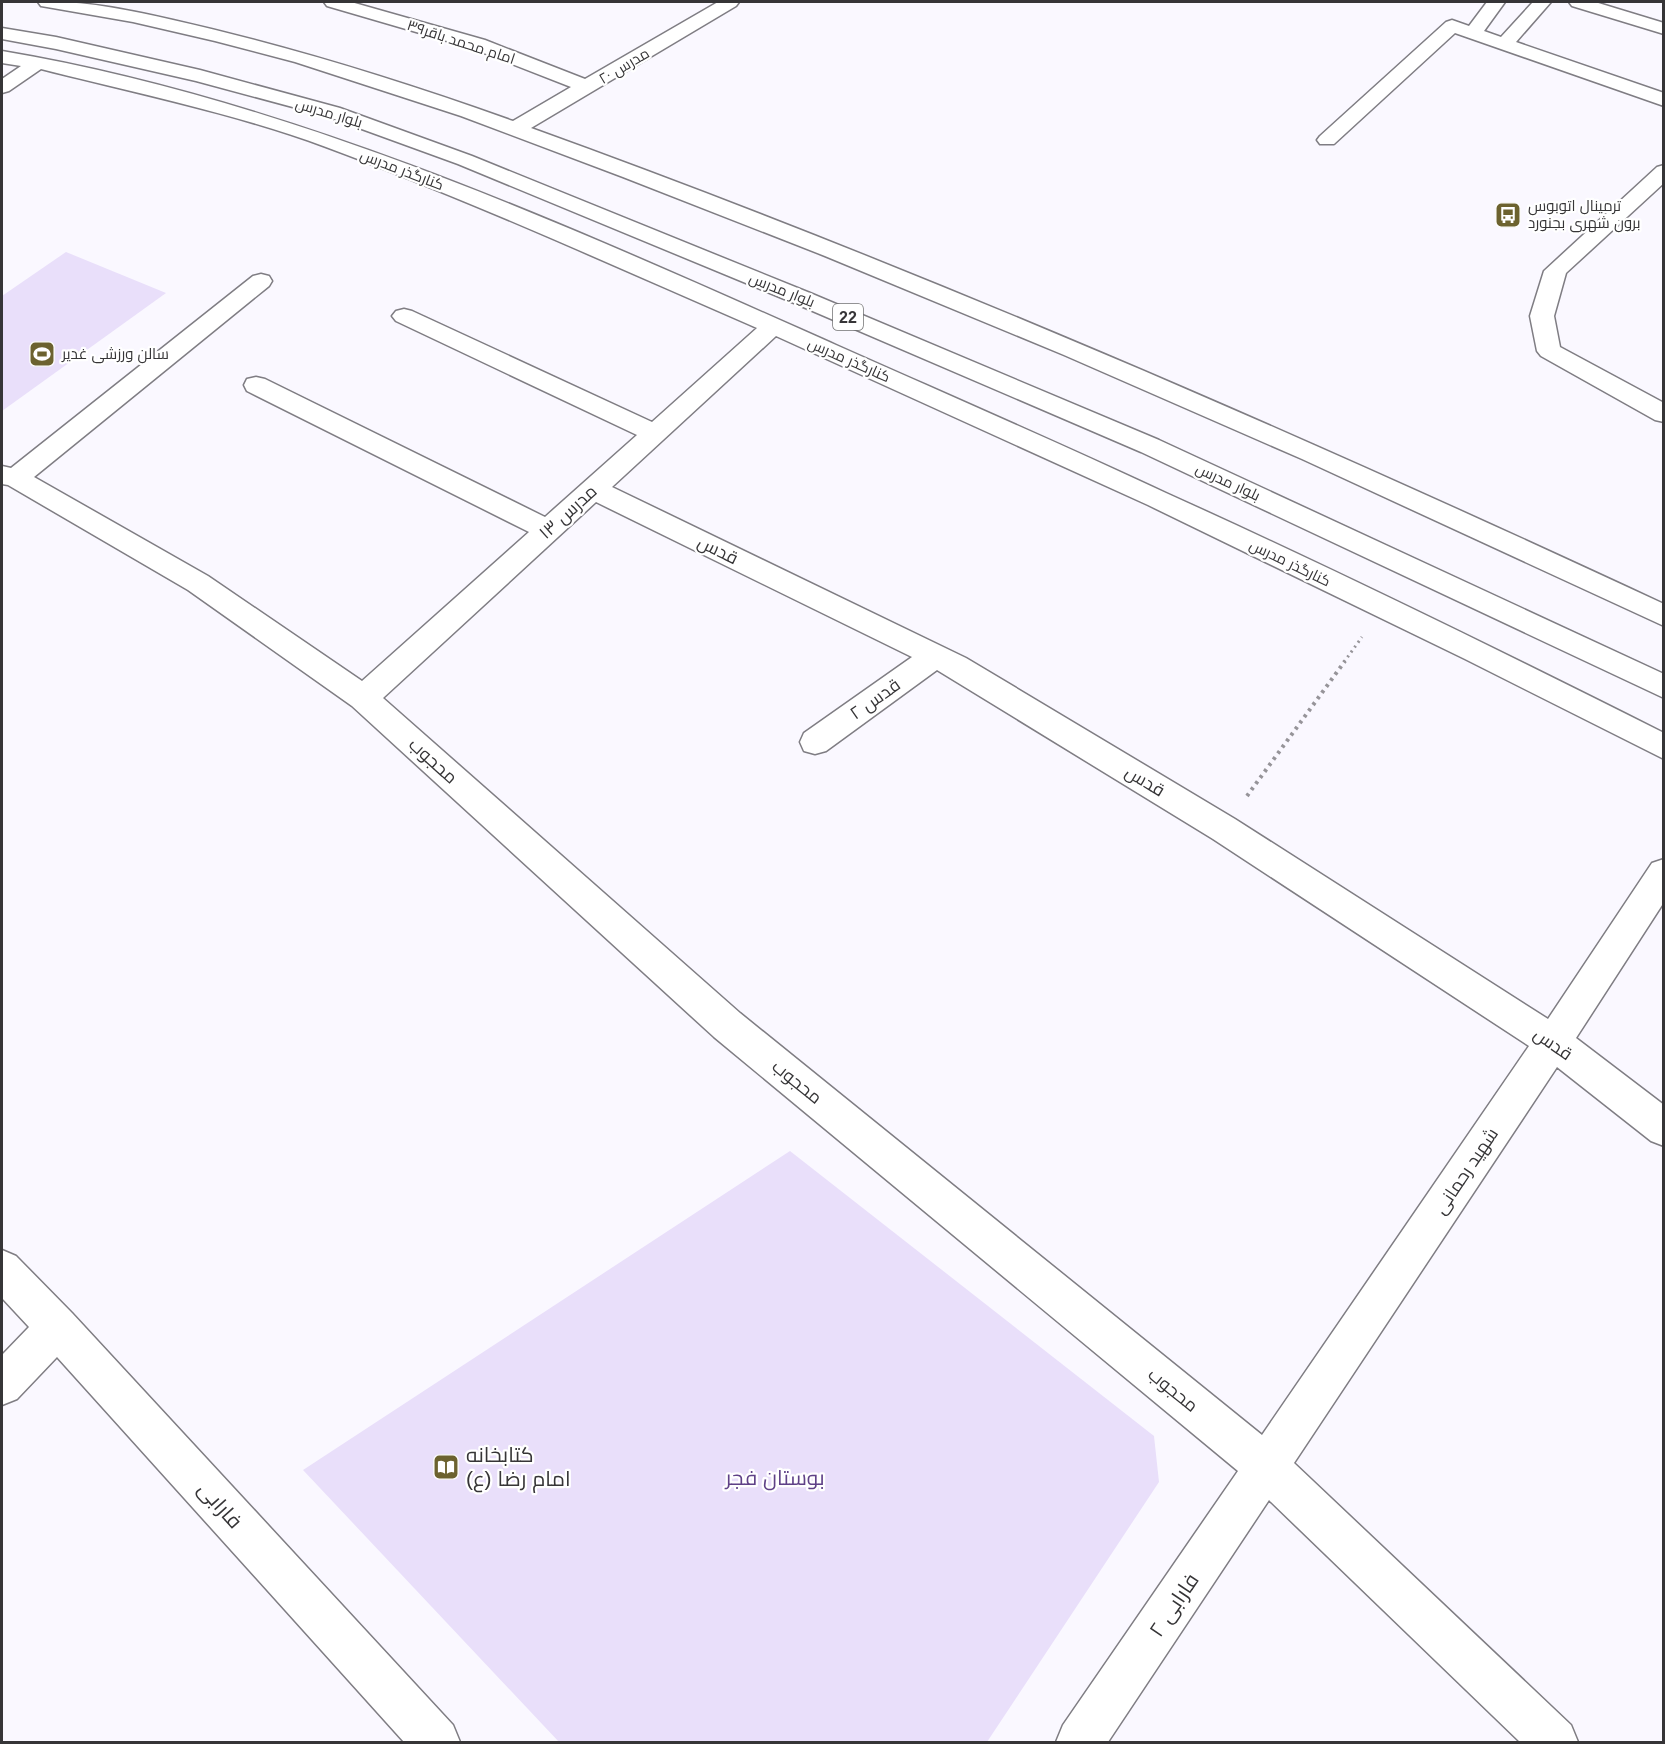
<svg xmlns="http://www.w3.org/2000/svg" width="1665" height="1744" font-family="Helvetica,Cairo,sans-serif">
  <style>
    .green { fill: #e9dffa }
    .lines { fill: none; stroke-linecap: round; stroke-linejoin: round }
    .minor-casing { stroke: #7f7d83; stroke-width: 3 }
    .major-casing { stroke: #7f7d83; stroke-width: 3 }
    .path-far1 { stroke: #969499; stroke-width: 3; stroke-dasharray: 2 4; stroke-linecap: butt }
    .path { stroke: #969499; stroke-width: 4; stroke-dasharray: 3 4.5; stroke-linecap: butt }
    .minor { fill: #fff; fill-rule: evenodd }
    .major { fill: #fff; fill-rule: evenodd }
    .labels { text-anchor: middle; stroke-width: 4.5; stroke-linejoin: round; paint-order: stroke }
    .far-street-label { font-size: 15px; fill: #363537; stroke: #fff }
    .far-poi-label { font-size: 15px; fill: #363537; stroke: #fff; text-anchor: start }
    .shield { fill: #fff; stroke: #727273; stroke-width: 1.5 }
    .shield-label { font-size: 16px; font-weight: bold; fill: #363537 }
    .street-label { font-size: 18px; fill: #363537; stroke: #fff }
    .near-poi-label { font-size: 21px; fill: #363537; stroke: #fff; text-anchor: start }
    .near-park-label { font-size: 21px; fill: #5f4187; stroke: #fff }
    .near-street-label { font-size: 21px; fill: #363537; stroke: #fff }
  </style>
  <rect width="100%" height="100%" fill="#faf8ff"/>
  <!-- green -->
  <g class="green">
    <path d="M66 252 166 293 2 411V296Z"/>
    <path d="M790 1151 1154 1436 1159 1482 987 1742H559L303 1470Z"/>
  </g>
  <g class="lines">
    <!-- minor casing -->
    <g class="minor-casing">
      <g id="minor">
        <path d="M38 2C82 0 129 10 173 20 288 46 401 81 513 121L571 87 471 48 327 6 324 2H351L485 40 585 79 718 2H739L736 6 531 128C916 267 1292 431 1664 604V626L1302 459 1064 355 825 256 623 177 461 116 295 62 215 41 133 22 47 7 41 6Z"/>
        <path d="M1487 2H1505L1484 31 1501 37 1533 2H1551L1516 42 1664 93V106L1455 33 1334 144H1320L1317 140 1320 136 1446 22 1452 20 1469 26Z"/>
        <path d="M1569 2H1595L1664 23V34L1572 6Z"/>
        <path d="M2 51C293 100 568 226 836 345 946 394 1057 442 1166 493 1334 569 1499 650 1664 733V759L1465 659 1148 505 776 336 612 487 966 658 1235 819 1548 1019 1652 863 1664 859V902L1576 1038 1664 1105V1146L1651 1141 1557 1067 1294 1463 1571 1725 1578 1742H1520L1269 1500 1108 1742H1056L1063 1725 1238 1471 714 1037 352 706 188 590 8 485 2 484V466L11 468 253 276 261 274 269 276 272 281 269 286 34 477 208 576 362 681 529 532 247 391 244 385 247 379 256 377 265 379 545 517 637 435 396 321 392 316 396 311 404 309 412 311 652 422 757 328C614 266 472 201 326 147 234 113 136 93 41 69L9 91 2 93V79L21 66 2 63ZM596 502 912 657 804 733 800 742 804 751 815 754 826 751 937 670 1213 839 1529 1046 1262 1435 740 1013 383 698Z"/>
        <path d="M1664 165V183L1566 273 1554 316 1560 347 1664 403V422L1655 420 1541 356 1537 351 1530 316 1544 271 1657 167Z"/>
        <path d="M2 1250 16 1256 72 1313 453 1725 460 1742H404L57 1357 17 1399 2 1405V1355L29 1327 2 1298Z"/>
      </g>
    </g>
    <!-- major casing -->
    <g class="major-casing">
      <path id="major" d="M2 28 56 37 200 70 340 108 472 156 810 293 1159 440 1664 674V698L1141 452 794 303 458 164 326 116 196 81 56 49 2 39Z"/>
    </g>
    <!-- path-far1 -->
    <path class="path-far1" d="M1344 662 1362 637"/>
    <!-- path -->
    <path class="path" d="M1247 796 1345 661"/>
    <!-- minor -->
    <use href="#minor" class="minor"/>
    <!-- major -->
    <use href="#major" class="major"/>
  </g>
  <!-- icons -->
  <defs>
    <g id="bus-square" transform="scale(1.35)"><rect x="-9" y="-9" width="18" height="18" rx="4" fill="#6c622f" stroke="#fff"/><path d="M-5-6H5V4H4V6H2V4H-2V6H-4V4H-5ZM-3.5-4V0h7V-4ZM-3.5 1.2v1.5H-2V1.2ZM2 1.2v1.5H3.5V1.2Z" fill="#fff"/></g>
    <g id="stadium-square" transform="scale(1.35)"><rect x="-9" y="-9" width="18" height="18" rx="4" fill="#6c622f" stroke="#fff"/><path d="M0-5a6.5 5 0 1 0 0 10a6.5 5 0 1 0 0-10ZM-3.5-1.8h7v3.6h-7Z" fill="#fff"/></g>
    <g id="library-square" transform="scale(1.35)"><rect x="-9" y="-9" width="18" height="18" rx="4" fill="#6c622f" stroke="#fff"/><path d="M-6-4Q-3-5.5-.7-3.5V5Q-3 3-6 4ZM6-4Q3-5.5 .7-3.5V5Q3 3 6 4Z" fill="#fff"/></g>
  </defs>
  <g fill-rule="evenodd">
    <use href="#bus-square" x="1508" y="215"/>
    <use href="#stadium-square" x="42" y="354"/>
    <use href="#library-square" x="446" y="1467"/>
  </g>
  <g class="labels">
    <!-- far-street labels -->
    <g class="far-street-label">
      <text transform="translate(461 42) rotate(18)" y="5">امام محمد باقر۳۹</text>
      <text transform="translate(624 66) rotate(-31)" y="5">مدرس ۲۰</text>
      <text transform="translate(329 113) rotate(17)" y="5">بلوار مدرس</text>
      <text transform="translate(402 170) rotate(21)" y="5">کنارگذر مدرس</text>
      <text transform="translate(782 290) rotate(22)" y="5">بلوار مدرس</text>
      <text transform="translate(849 360) rotate(24)" y="5">کنارگذر مدرس</text>
      <text transform="translate(1228 482) rotate(25)" y="5">بلوار مدرس</text>
      <text transform="translate(1290 563) rotate(26)" y="5">کنارگذر مدرس</text>
    </g>
    <!-- far-poi labels -->
    <g class="far-poi-label">
      <text x="1528" y="211">ترمینال اتوبوس<tspan x="1528" dy="17">برون شهری بجنورد</tspan></text>
      <text x="62" y="359">سالن ورزشی غدیر</text>
    </g>
    <!-- shield labels -->
    <rect class="shield" x="833" y="304" width="30" height="26" rx="4.5"/>
    <g class="shield-label">
      <text x="848" y="323">22</text>
    </g>
    <!-- street labels -->
    <g class="street-label">
      <text transform="translate(568 512) rotate(-42)" y="6">مدرس ۱۳</text>
      <text transform="translate(718 550) rotate(26)" y="6">قدس</text>
      <text transform="translate(875 699) rotate(-35)" y="6">قدس ۲</text>
      <text transform="translate(433 761) rotate(42)" y="6">محجوب</text>
      <text transform="translate(1145 781) rotate(31)" y="6">قدس</text>
      <text transform="translate(1553 1044) rotate(35)" y="6">قدس</text>
      <text transform="translate(797 1082) rotate(39)" y="6">محجوب</text>
      <text transform="translate(1466 1171) rotate(-56)" y="6">شهید رحمانی</text>
      <text transform="translate(1173 1390) rotate(39)" y="6">محجوب</text>
    </g>
    <!-- near-poi labels -->
    <g class="near-poi-label">
      <text x="466" y="1462">کتابخانه<tspan x="466" dy="24">امام رضا (ع)</tspan></text>
    </g>
    <!-- near-park labels -->
    <g class="near-park-label">
      <text x="775" y="1485">بوستان فجر</text>
    </g>
    <!-- near-street labels -->
    <g class="near-street-label">
      <text transform="translate(220 1505) rotate(48)" y="7">فارابی</text>
      <text transform="translate(1174 1605) rotate(-56)" y="7">فارابی ۲</text>
    </g>
  </g>
  <!-- border -->
  <rect width="1665" height="1744" fill="none" stroke="#363537" stroke-width="6"/>
</svg>
